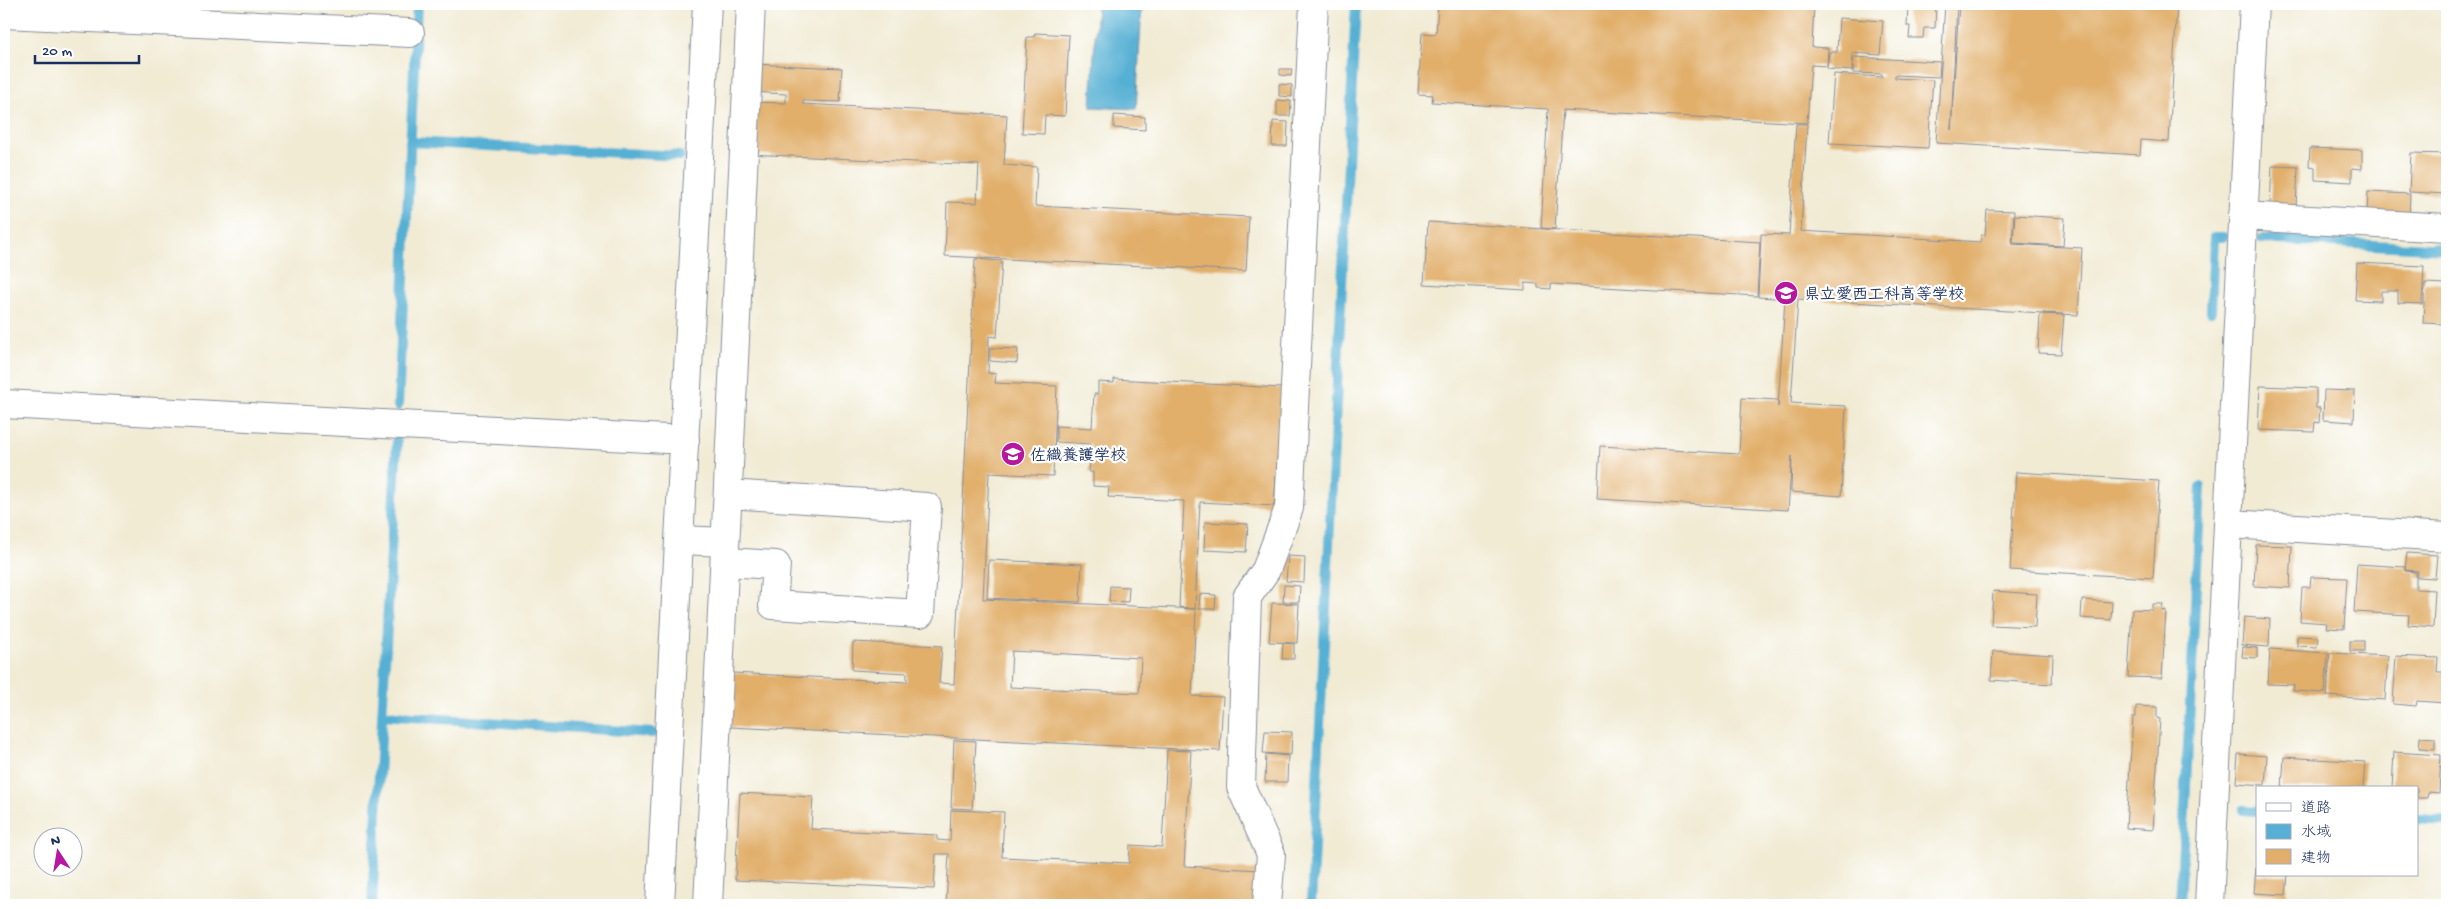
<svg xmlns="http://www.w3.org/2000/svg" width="2451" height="909" font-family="'Gochi Hand','Klee One',sans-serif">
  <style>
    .water { fill: #57b0d4; stroke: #397099 }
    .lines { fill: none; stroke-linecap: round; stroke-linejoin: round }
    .stream { stroke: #57b0d4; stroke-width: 10 }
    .building { fill: #e1af6b; fill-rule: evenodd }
    .minor-casing { stroke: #868d99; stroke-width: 30 }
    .minor { stroke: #fff; stroke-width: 28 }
    .labels { text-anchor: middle; stroke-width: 4.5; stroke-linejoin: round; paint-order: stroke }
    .poi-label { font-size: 16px; font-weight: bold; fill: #1b2f5e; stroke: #fff; text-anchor: start }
  </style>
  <rect width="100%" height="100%" fill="#fff"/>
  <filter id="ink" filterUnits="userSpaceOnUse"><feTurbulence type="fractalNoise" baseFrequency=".02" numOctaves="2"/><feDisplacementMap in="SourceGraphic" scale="10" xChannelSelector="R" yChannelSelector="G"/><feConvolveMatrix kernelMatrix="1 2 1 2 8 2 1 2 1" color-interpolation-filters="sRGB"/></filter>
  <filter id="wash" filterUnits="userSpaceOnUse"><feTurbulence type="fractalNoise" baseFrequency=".0096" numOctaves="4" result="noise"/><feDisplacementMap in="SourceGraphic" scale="20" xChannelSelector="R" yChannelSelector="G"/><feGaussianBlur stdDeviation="1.12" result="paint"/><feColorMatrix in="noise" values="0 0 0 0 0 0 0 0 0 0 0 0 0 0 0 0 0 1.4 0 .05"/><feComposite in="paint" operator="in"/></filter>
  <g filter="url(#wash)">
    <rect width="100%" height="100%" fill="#f1ebd4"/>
    <!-- water -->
    <path class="water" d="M1097 4H1142L1136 109 1091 107Z"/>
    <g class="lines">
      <!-- stream -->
      <g class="stream">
        <path d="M410 142 680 156"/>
        <path d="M2262 239 2447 249"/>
        <path d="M2211 311 2214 237H2223"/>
        <path d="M398 406 417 4"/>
        <path d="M382 715 653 733"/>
        <path d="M2243 810 2257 811"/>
        <path d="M2417 819 2447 821"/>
        <path d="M372 905 397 441"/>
        <path d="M1311 905 1356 4"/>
        <path d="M2180 905 2201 487"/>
      </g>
    </g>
    <g id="blocks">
      <!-- building -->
      <g class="building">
        <path d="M1438 4H1814L1812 47 1828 48 1827 66 1811 65 1807 123 1563 110 1555 229 1541 228 1548 109 1432 102 1433 95 1418 94 1422 33 1436 34Z"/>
        <path d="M1908 4H1936L1935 28H1924L1923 38H1909L1910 26H1907Z"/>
        <path d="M1945 4H1957L1951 130 1959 4H2177L2169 142 2141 140 2140 155 1936 143Z"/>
        <path d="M1839 18 1883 21 1880 55 1853 53 1852 71 1827 69 1829 52H1837Z"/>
        <path d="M1035 33 1069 35 1065 116 1045 115 1044 134 1022 133 1027 37H1034Z"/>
        <path d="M1854 57 1940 62 1939 77 1895 75V78L1933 80 1928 148 1829 143 1834 74 1882 77V74L1853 73Z"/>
        <path d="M753 64 842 68 840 102 803 101V104L1007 115 1004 165 1037 167 1035 206 1249 217 1246 271 945 256 947 202 977 203 979 165 748 154 751 102 786 103V94L751 92Z"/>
        <path d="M1280 69H1292L1291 76 1280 75Z"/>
        <path d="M1279 84 1292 85V97L1279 96Z"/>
        <path d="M1277 100 1291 101 1290 116H1277Z"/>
        <path d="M1114 115 1145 117V130L1114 128Z"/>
        <path d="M1273 121 1288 122 1287 146H1272Z"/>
        <path d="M1796 124H1807L1801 231 1981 242V235H1985L1987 210 2014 211 2012 244 2082 248 2078 315 1798 299 1791 403 1846 406 1841 496 1791 492 1792 456 1788 510 1597 499 1600 446 1739 454 1742 398 1778 400V407L1785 299H1791L1758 297 1761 234 1789 235Z"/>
        <path d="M2310 148 2362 150V169L2352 168V182L2315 180V167L2309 166Z"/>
        <path d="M2411 153 2447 154V194L2409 192Z"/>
        <path d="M2272 166 2298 167 2296 207 2270 206Z"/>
        <path d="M2368 192 2410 194 2409 218 2367 216Z"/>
        <path d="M2015 215 2065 218 2063 246 2013 243Z"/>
        <path d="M1428 222 1760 242 1757 296 1551 284V289L1538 288V284L1525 283V290L1424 284Z"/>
        <path d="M975 259 1002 261 997 337 989 336 988 373 996 374 995 383 1057 386 1053 476 989 473 983 599 1196 609 1192 696 1223 697 1220 751 730 727 733 673 907 682V673L852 670 853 642 942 646 939 683 954 684ZM1012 651 1141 658 1139 693 1010 687Z"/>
        <path d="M2357 263 2424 266 2422 304 2398 303V291H2381V301L2355 300Z"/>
        <path d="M2425 283 2447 284V324L2423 323Z"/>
        <path d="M2040 314 2064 315 2061 354 2038 353Z"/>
        <path d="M990 348 1018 349 1017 363 990 361Z"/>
        <path d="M1114 379 1282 388 1274 506 1200 502 1195 609 1179 607 1184 501 1108 497 1109 487 1093 486V472H1089L1091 444 1056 442V426L1092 428 1094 394H1098V382L1114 383Z"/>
        <path d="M2260 386 2316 388V408H2320L2319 423 2315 422 2314 432 2258 430Z"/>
        <path d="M2324 390 2355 391 2354 422 2323 420Z"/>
        <path d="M2016 472 2159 481 2153 578 2010 570Z"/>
        <path d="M1205 522 1248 524 1246 552 1204 550Z"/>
        <path d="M2256 545 2292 546 2290 588 2254 586Z"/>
        <path d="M2407 553 2437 555 2435 578 2417 577 2418 571 2405 570Z"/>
        <path d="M1288 556 1305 557 1304 582 1286 581Z"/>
        <path d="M989 560 1082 564 1080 602 987 598Z"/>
        <path d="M2357 564 2405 567V571L2416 572V589L2435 590 2433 627 2408 625 2409 615 2354 612Z"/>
        <path d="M2311 577 2347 578 2344 629 2326 628 2327 623 2300 621 2302 587H2310Z"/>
        <path d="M1284 585 1300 586 1299 602H1283Z"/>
        <path d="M1110 586 1129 587 1128 602 1109 601Z"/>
        <path d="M1993 591 2037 594 2035 627 1991 625Z"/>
        <path d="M1200 594 1216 595 1215 609H1199Z"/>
        <path d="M2082 600 2112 602 2111 620 2081 618Z"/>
        <path d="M1272 603 1299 604 1297 643 1269 642Z"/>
        <path d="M2152 604H2163L2162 611 2166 610 2162 678 2128 677 2132 609 2152 610Z"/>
        <path d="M2244 617 2270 619 2269 647 2242 645Z"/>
        <path d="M2297 636 2318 637 2317 647 2297 646Z"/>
        <rect x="2350" y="641" width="14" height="10"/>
        <path d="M1283 643 1294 644V659H1282Z"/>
        <path d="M2243 647 2257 648V658L2242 657Z"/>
        <path d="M2270 649 2328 653 2325 693 2293 691 2294 685 2268 684Z"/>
        <path d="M1993 651 2053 655 2052 684 1991 680Z"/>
        <path d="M2330 653 2388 656 2385 700 2327 696Z"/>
        <path d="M2396 656 2438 658 2437 672H2447L2445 703 2417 701 2416 706 2393 704Z"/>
        <path d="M2136 706 2157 707V718L2160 719 2153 830 2126 828 2133 717H2136Z"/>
        <path d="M1265 731 1292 732 1291 755 1263 753Z"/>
        <path d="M2420 737 2435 738V749L2419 748Z"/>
        <path d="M954 740 976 741 972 809 951 808Z"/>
        <path d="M1167 750 1191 751 1184 866 1261 870 1259 905H946L949 854H936L934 889 735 880 740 793 813 797 811 829 937 835V840L950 841 951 810 1004 812 1002 857 1129 863 1130 845 1162 847Z"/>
        <path d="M2394 752 2441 755 2439 793 2428 792 2427 798H2417V788H2392Z"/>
        <path d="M1266 754 1288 756 1287 782H1265Z"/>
        <path d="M2238 754 2267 756 2265 785 2236 783Z"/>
        <path d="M2284 757 2365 762 2363 788H2282Z"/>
        <path d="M2256 868 2257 875H2288L2286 895 2254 893Z"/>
      </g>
    </g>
  </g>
  <g filter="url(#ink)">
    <use href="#blocks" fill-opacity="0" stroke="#868d99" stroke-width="1"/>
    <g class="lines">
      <!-- minor casing -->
      <g class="minor-casing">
        <g id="minor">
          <path d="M4 14 410 33"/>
          <path d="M2243 216 2447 228"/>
          <path d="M4 404 685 440"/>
          <path d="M2229 524 2447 537"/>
          <path d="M680 540 725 542"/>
          <path d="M725 562 776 565 773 605 920 614 927 507 728 494"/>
          <path d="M660 905 707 4"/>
          <path d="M708 905 751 4"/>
          <path d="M1267 905 1271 854 1241 787 1247 597 1266 570 1289 508 1314 4"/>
          <path d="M2209 905 2254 4"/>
        </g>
      </g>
      <!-- minor -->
      <use href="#minor" class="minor"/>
    </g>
  </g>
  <!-- icons -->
  <defs>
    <g id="school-disc" transform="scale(1.25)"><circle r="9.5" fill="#b5179e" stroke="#fff"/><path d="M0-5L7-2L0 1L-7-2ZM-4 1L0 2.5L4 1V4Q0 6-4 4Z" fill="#fff"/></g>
  </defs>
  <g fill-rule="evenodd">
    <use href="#school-disc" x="1786" y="293"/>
    <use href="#school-disc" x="1013" y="454"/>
  </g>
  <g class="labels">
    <!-- poi labels -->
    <g class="poi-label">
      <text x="1804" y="299">県立愛西工科高等学校</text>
      <text x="1030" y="460">佐織養護学校</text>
    </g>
  </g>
  <!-- margin -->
  <rect width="2451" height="909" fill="none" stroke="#fff" stroke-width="20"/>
  <!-- legend -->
  <rect x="2256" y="786" width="162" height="90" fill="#ffffff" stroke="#a4acbf"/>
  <rect x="2266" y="803" width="25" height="8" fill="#ffffff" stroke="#a4acbf"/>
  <text x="2301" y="812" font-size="15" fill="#1b2f5e">道路</text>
  <rect x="2266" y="824" width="25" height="15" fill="#57b0d4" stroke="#a4acbf"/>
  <text x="2301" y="836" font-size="15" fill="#1b2f5e">水域</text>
  <rect x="2266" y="849" width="25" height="15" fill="#e1af6b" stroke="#a4acbf"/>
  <text x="2301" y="862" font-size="15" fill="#1b2f5e">建物</text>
  <!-- north arrow -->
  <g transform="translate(58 852) rotate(348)"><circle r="24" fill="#ffffff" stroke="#a4acbf"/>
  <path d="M0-4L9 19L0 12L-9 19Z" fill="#b5179e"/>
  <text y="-8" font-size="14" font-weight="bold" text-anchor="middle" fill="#1b2f5e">N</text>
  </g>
  <!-- scale -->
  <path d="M35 55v8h104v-8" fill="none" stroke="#1b2f5e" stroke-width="2.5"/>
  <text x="42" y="55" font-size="15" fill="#1b2f5e" stroke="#ffffff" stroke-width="4" paint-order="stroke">20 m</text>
</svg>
